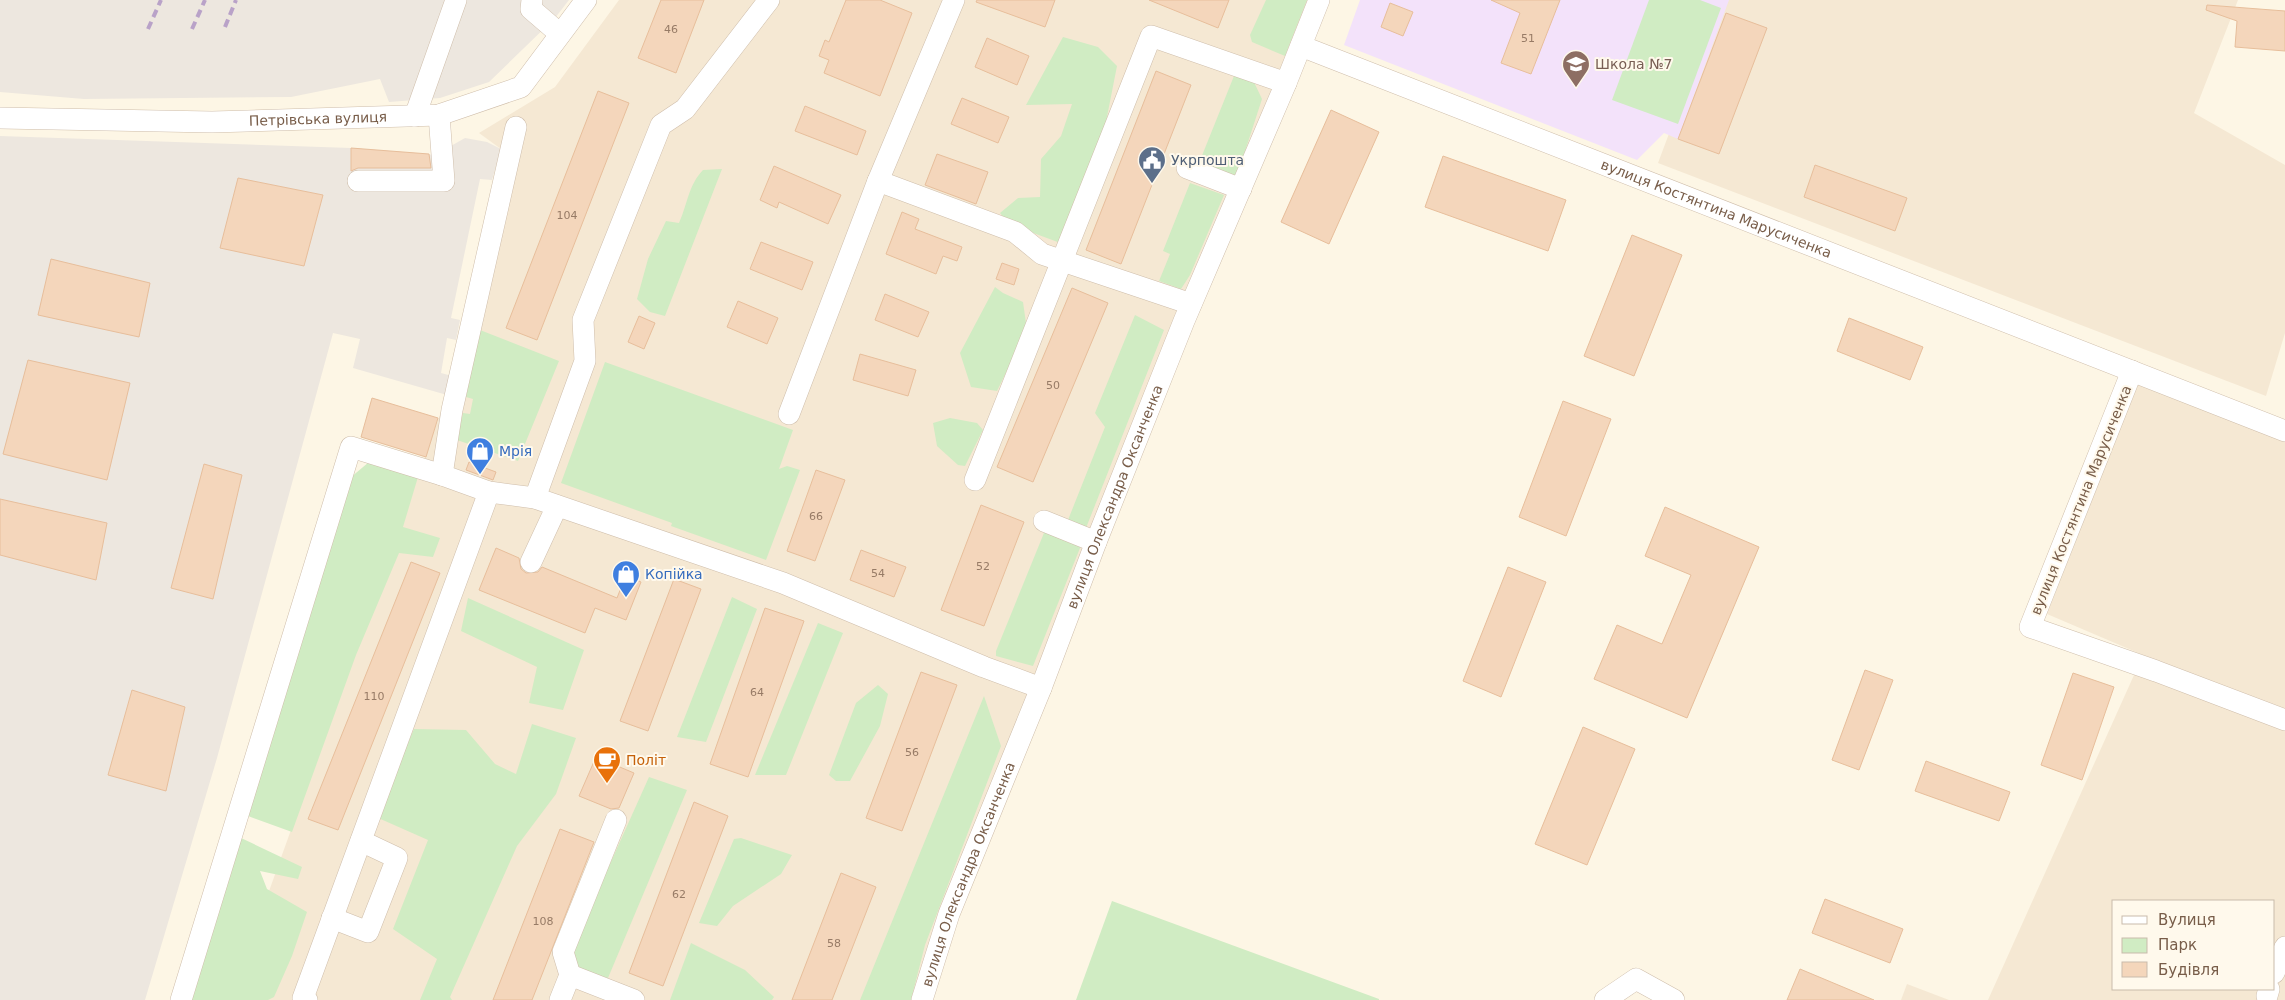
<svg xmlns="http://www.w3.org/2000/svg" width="2285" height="1000" font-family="'DejaVu Sans',sans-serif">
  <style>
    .residential { fill: #f5e8d3; fill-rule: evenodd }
    .industrial { fill: #ede7df }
    .education { fill: #f3e2fa }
    .green { fill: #d0ecc3 }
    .building { fill: #f4d6bb; stroke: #e7be9b }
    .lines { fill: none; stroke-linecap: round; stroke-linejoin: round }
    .minor-casing { stroke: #cfbeab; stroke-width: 22 }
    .minor { stroke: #fff; stroke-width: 21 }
    .rail { stroke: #b9a2c8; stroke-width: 4; stroke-dasharray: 8 5; stroke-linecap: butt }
    .labels { text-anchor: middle; stroke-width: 4; stroke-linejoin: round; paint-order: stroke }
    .number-label { font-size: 11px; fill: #977b66 }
    .education-label { font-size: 14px; fill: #785e54; stroke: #fff9ec; text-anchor: start }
    .street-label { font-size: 14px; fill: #785d49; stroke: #fff9ec }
    .service-label { font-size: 14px; fill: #4e5e75; stroke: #fff9ec; text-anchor: start }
    .shop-label { font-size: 14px; fill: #366cbe; stroke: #fff9ec; text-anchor: start }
    .food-label { font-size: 14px; fill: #c56008; stroke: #fff9ec; text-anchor: start }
  </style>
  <rect width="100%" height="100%" fill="#fdf6e5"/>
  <!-- residential -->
  <g class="residential">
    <path d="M619 0H1314L911 1000H230L447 395 501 149 479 133 555 87Z"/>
    <path d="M1719 0H2238L2194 113 2285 165V333L2266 396 1658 163Z"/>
    <path d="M2139 381 2285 440V1000H1988L2143 655 2047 614ZM2114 901H2274V989H2114Z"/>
    <path d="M1907 984 1949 1000H1901Z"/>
  </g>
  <!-- industrial -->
  <g class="industrial">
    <path d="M0 0H569L555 18 489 82 440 98 389 102 380 79 291 97 84 99 0 92Z"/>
    <path d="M0 136 351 148 435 155 465 138 487 142 501 149 492 180 480 179 451 318 460 320 456 340 447 338 441 373 452 376 447 395 353 368 360 339 333 333 217 758 145 1000H0Z"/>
  </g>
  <!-- education -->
  <path class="education" d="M1360 0H1729L1678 139 1664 133 1637 160 1344 45Z"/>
  <!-- green -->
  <g class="green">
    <path d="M1266 0H1307L1285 56 1252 42 1250 35Z"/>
    <path d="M1649 0H1700L1721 8 1678 124 1612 100Z"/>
    <path d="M1063 37 1098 47 1117 66 1104 132 1063 244 1009 224 1000 213 1018 198 1040 197 1041 159 1061 136 1072 104 1026 105Z"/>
    <path d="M1236 71 1253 80 1262 99 1237 176 1199 163Z"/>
    <path d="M722 169 665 316 650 312 637 299 648 259 666 221 679 223C688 203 688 186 703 170Z"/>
    <path d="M1190 183 1224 195 1190 275 1181 289 1159 281 1170 254 1163 251Z"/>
    <path d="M995 287 1003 293 1023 302 1027 330 997 391 971 387 960 353Z"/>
    <path d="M1135 315 1164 330 1086 528 1068 520 1105 427 1095 413Z"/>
    <path d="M480 330 559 361 518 461 457 440 463 413 470 414 473 399 466 397Z"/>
    <path d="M605 362 793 430 779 469 787 466 800 470 766 560 671 526 672 523 561 483Z"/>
    <path d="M950 418 977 423 983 430 965 466 958 465 937 446 933 423Z"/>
    <path d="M369 462 418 477 403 527 440 538 433 557 399 553 356 655 292 832 248 816 350 478Z"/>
    <path d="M1046 528 1082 543 1033 666 996 656V651Z"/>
    <path d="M732 597 757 609 706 742 677 737Z"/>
    <path d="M468 598 584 650 563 710 529 703 537 667 461 631Z"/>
    <path d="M818 623 843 633 786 775H755Z"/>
    <path d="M878 685 888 694 880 726 850 781H836L829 775 856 703Z"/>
    <path d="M984 696 1001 746 925 945 911 1000H860Z"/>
    <path d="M532 724 576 738 556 794 517 846 450 997 452 1000H420L437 959 393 929 428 840 376 817 414 729 466 730 495 764 516 774Z"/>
    <path d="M649 777 687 790 608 978 580 970 570 953Z"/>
    <path d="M239 837 302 867 298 879 260 871 267 889 307 912 292 956 274 997 268 1000H189Z"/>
    <path d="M741 838 792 855 781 874 733 906 717 926 699 923 734 839Z"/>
    <path d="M1112 901 1379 999V1000H1076Z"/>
    <path d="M691 943 745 970 774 997 772 1000H670Z"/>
  </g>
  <!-- building -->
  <g class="building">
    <path d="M661 0H704L676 73 638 58Z"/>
    <path d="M846 0H880L912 13 880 96 824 73 829 60 819 56 825 40 829 42Z"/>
    <path d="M977 0H1055L1045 27 976 2Z"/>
    <path d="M1149 0H1229L1218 28Z"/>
    <path d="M1491 0H1560L1531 74 1501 63 1520 13Z"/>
    <path d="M1390 3 1413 12 1403 36 1381 27Z"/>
    <path d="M2207 5 2285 11V51L2235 47 2237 21 2206 10Z"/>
    <path d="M1726 13 1767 28 1719 154 1678 139Z"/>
    <path d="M987 38 1029 56 1017 85 975 67Z"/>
    <path d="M1156 71 1191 85 1121 264 1086 250Z"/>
    <path d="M598 91 629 103 537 340 506 328Z"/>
    <path d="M962 98 1009 117 998 143 951 124Z"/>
    <path d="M805 106 866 131 857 155 795 131Z"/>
    <path d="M1331 110 1379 132 1329 244 1281 222Z"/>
    <path d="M351 148 429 154 431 168H358L351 171Z"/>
    <path d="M937 154 988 172 976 204 925 185Z"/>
    <path d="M1443 156 1566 200 1548 251 1425 207Z"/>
    <path d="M1815 165 1907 198 1895 231 1804 197Z"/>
    <path d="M774 166 841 195 828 224 779 202 777 208 760 200Z"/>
    <path d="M238 178 323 195 304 266 220 248Z"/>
    <path d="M902 212 919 219 915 229 962 247 957 261 943 256 936 274 886 254Z"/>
    <path d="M1632 235 1682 255 1634 376 1584 356Z"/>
    <path d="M761 242 813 262 802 290 750 269Z"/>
    <path d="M51 259 150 283 139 337 38 315Z"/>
    <path d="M1002 263 1019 269 1014 285 996 279Z"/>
    <path d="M1072 288 1108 303 1033 482 997 467Z"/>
    <path d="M885 294 929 312 918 337 875 320Z"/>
    <path d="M738 301 778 318 767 344 727 327Z"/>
    <path d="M639 316 655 323 644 349 628 342Z"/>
    <path d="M1849 318 1923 347 1910 380 1837 351Z"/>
    <path d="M860 354 916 370 908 396 853 380Z"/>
    <path d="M28 360 130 383 107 480 3 454Z"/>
    <path d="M372 398 438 418 426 457 361 437Z"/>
    <path d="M1563 401 1611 419 1566 536 1519 517Z"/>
    <path d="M469 462 496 472 493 480 466 470Z"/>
    <path d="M204 464 242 475 213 599 171 588Z"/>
    <path d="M816 470 845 480 815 561 787 551Z"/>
    <path d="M0 499 107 523 96 580 0 555Z"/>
    <path d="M981 505 1024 522 984 626 941 610Z"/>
    <path d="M1665 507 1759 547 1687 718 1594 679 1617 625 1662 644 1691 575 1645 556Z"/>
    <path d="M496 548 519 558 521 569 526 573 538 572 542 567 617 598 626 575 641 582 626 620 595 608 585 633 479 590Z"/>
    <path d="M861 550 906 567 894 597 850 580Z"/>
    <path d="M411 562 440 573 338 830 308 819Z"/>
    <path d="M1508 567 1546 582 1501 697 1463 681Z"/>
    <path d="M674 579 701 589 648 731 620 721Z"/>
    <path d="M765 608 804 621 748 777 710 764Z"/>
    <path d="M1865 670 1893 680 1859 770 1832 760Z"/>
    <path d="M921 672 957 685 902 831 866 818Z"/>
    <path d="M2073 673 2114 687 2082 780 2041 765Z"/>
    <path d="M132 690 185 707 166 791 108 775Z"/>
    <path d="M1583 727 1635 749 1587 865 1535 844Z"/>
    <path d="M596 757 634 773 619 808 611 809 579 796Z"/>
    <path d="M1926 761 2010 792 1999 821 1915 791Z"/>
    <path d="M694 802 728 816 663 986 629 973Z"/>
    <path d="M560 829 594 842 532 1000H493Z"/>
    <path d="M841 873 876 887 832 1000H792Z"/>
    <path d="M1825 899 1903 929 1890 963 1812 933Z"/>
    <path d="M1800 969 1874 1000H1787Z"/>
  </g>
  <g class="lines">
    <!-- minor casing -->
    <g class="minor-casing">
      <g id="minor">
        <path d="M532 0 531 9 560 34"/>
        <path id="s1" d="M1301 46 2285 431"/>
        <path d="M415 116 456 0"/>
        <path id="s2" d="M0 118 212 122 439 115 521 87 586 0"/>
        <path d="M1187 168 1241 189"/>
        <path d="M358 181H444L439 115"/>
        <path d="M878 181 1015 232 1042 254 1191 304"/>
        <path d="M2132 371 2030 627 2156 671 2285 720"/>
        <path d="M789 414 878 181 954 0"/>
        <path d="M442 475 452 410 516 127"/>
        <path d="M975 480 1151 36 1286 83"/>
        <path d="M535 498 585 361 583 320 661 125 685 109 769 0"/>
        <path d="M1044 521 1096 542"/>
        <path d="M531 562 557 506"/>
        <path d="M332 918 368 932 397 858 361 841"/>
        <path d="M2274 973 2285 947"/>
        <path d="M570 975 563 952 616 820"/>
        <path d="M2267 996 2269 989"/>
        <path d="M181 1000 351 447 442 475 489 492 535 498 783 583 984 667 1041 688"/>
        <path d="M307 1000 303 998 489 492"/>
        <path d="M560 1000 570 975 634 1000"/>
        <path id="s3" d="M922 1000 949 914 1041 688 1096 542 1184 321 1286 83 1319 0"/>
        <path d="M1605 1000 1636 979 1674 1000"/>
      </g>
    </g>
    <!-- minor -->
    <use href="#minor" class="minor"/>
    <!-- rail -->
    <g class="rail">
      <path d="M225 27 236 0"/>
      <path d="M148 29 161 0"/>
      <path d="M192 29 205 0"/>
    </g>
  </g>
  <!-- icons -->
  <defs>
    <g id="school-pin" transform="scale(1.4375)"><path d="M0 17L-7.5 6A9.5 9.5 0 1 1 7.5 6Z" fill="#8d6e63" stroke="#fff9ec"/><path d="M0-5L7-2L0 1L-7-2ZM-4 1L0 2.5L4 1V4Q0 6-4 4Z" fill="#fff"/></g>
    <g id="civic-pin" transform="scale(1.4375)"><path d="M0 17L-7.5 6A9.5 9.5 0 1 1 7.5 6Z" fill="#5c6f8a" stroke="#fff9ec"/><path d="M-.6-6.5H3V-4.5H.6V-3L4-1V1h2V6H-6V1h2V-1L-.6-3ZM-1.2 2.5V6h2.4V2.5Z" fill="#fff"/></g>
    <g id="shop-pin" transform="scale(1.4375)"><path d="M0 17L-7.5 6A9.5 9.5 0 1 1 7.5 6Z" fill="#3f7fe0" stroke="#fff9ec"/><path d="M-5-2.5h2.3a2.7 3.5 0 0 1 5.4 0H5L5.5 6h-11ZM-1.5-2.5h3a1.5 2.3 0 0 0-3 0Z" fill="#fff"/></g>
    <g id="cafe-pin" transform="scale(1.4375)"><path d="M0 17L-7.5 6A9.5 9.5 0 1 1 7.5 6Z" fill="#e8710a" stroke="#fff9ec"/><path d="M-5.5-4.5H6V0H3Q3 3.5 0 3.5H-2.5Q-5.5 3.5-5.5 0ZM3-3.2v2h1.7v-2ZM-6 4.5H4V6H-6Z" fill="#fff"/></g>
  </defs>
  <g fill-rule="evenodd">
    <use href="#school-pin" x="1576" y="64"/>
    <use href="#civic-pin" x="1152" y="160"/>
    <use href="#shop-pin" x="480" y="451"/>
    <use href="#shop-pin" x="626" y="574"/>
    <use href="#cafe-pin" x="607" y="760"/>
  </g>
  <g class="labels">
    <!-- number labels -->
    <g class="number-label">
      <text x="671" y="33">46</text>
      <text x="1528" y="42">51</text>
      <text x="567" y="219">104</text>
      <text x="1053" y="389">50</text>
      <text x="816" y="520">66</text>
      <text x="983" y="570">52</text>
      <text x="878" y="577">54</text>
      <text x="757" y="696">64</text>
      <text x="374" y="700">110</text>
      <text x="912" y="756">56</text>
      <text x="679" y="898">62</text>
      <text x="543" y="925">108</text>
      <text x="834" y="947">58</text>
    </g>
    <!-- education labels -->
    <g class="education-label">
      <text x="1595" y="69">Школа №7</text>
    </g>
    <!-- street labels -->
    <g class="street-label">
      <text dy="5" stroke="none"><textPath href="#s2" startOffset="318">Петрівська вулиця</textPath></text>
      <text dy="5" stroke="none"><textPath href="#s1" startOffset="446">вулиця Костянтина Марусиченка</textPath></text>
      <text dy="5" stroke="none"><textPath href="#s3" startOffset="539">вулиця Олександра Оксанченка</textPath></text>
      <text transform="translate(2081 500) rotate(-68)" y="5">вулиця Костянтина Марусиченка</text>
      <text dy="5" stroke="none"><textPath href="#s3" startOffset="134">вулиця Олександра Оксанченка</textPath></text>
    </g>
    <!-- service labels -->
    <g class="service-label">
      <text x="1171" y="165">Укрпошта</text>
    </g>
    <!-- shop labels -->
    <g class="shop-label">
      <text x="499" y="456">Мрія</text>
      <text x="645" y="579">Копійка</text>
    </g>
    <!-- food labels -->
    <g class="food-label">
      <text x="626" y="765">Політ</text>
    </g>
  </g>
  <!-- legend -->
  <rect x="2112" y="900" width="162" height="90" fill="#fff9ec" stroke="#c9bbab"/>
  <rect x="2122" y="916" width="25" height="8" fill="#ffffff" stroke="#c9bbab"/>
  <text x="2158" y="925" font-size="15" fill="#785d49">Вулиця</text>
  <rect x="2122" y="938" width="25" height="15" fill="#d0ecc3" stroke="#c9bbab"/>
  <text x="2158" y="950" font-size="15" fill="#785d49">Парк</text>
  <rect x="2122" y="962" width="25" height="15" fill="#f4d6bb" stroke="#c9bbab"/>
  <text x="2158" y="975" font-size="15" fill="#785d49">Будівля</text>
</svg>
